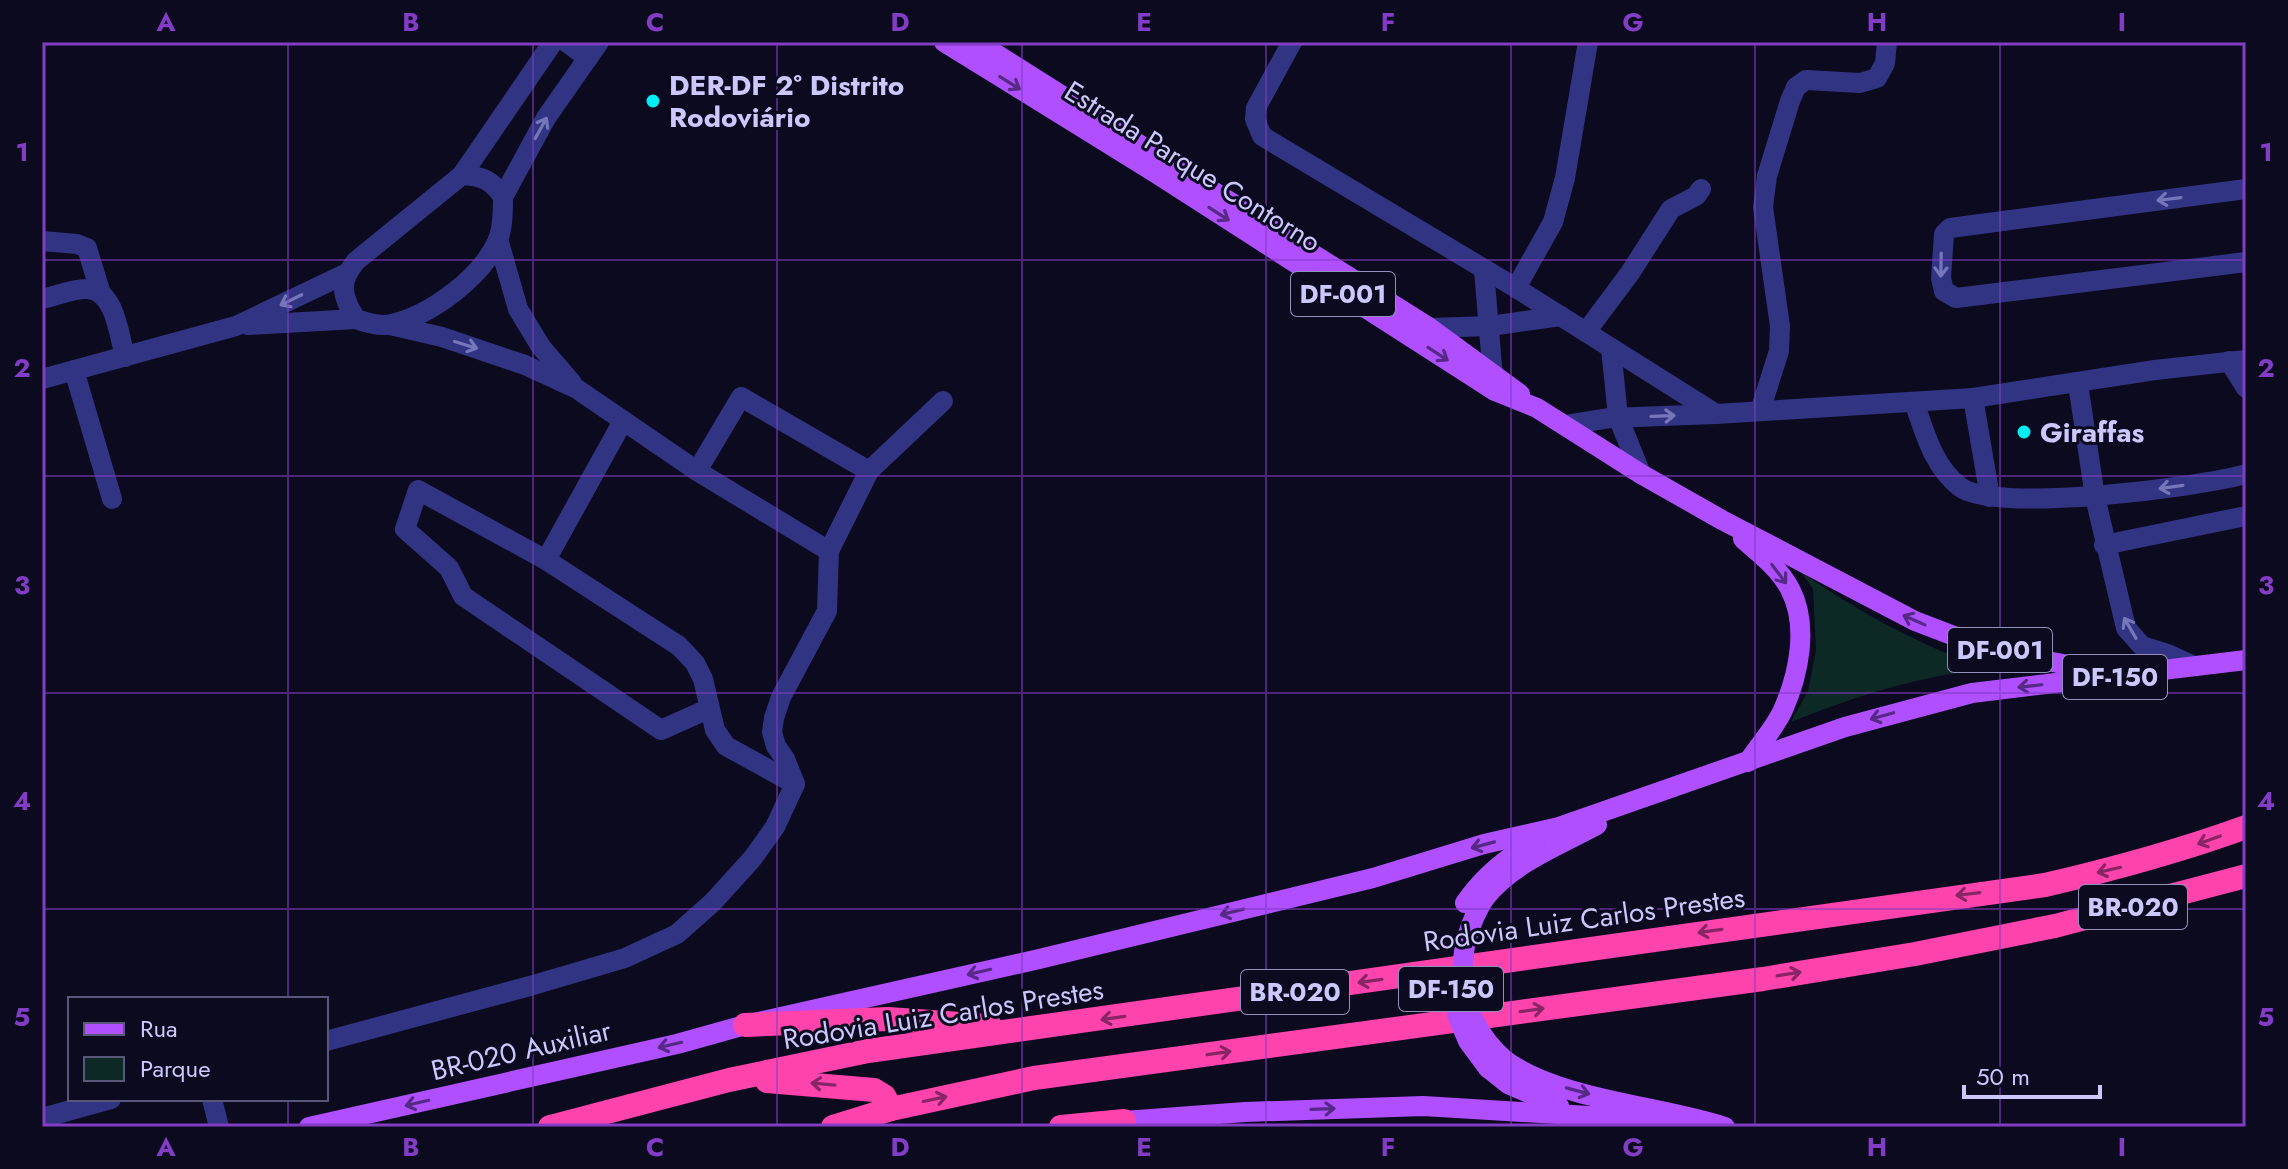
<svg xmlns="http://www.w3.org/2000/svg" width="2288" height="1169" font-family="Jost,sans-serif">
  <style>
    .green { fill: #0d2926 }
    .lines { fill: none; stroke-linecap: round; stroke-linejoin: round }
    .minor { stroke: #313482; stroke-width: 20 }
    .major { stroke: #b04fff; stroke-width: 20 }
    .highway { stroke: #ff43ac; stroke-width: 24 }
    .major-bridge { stroke: #b04fff; stroke-width: 20 }
    .oneway { stroke: #562984 }
    .oneway2 { stroke: #7677ba }
    .oneway3 { stroke: #862666 }
    .grid { fill: none; stroke: #833cc5; stroke-width: 2; stroke-opacity: 0.55 }
    .poi-dot { fill: #00eef3; stroke: #0c0a1f; stroke-width: 3 }
    .labels { text-anchor: middle; stroke-width: 6; stroke-linejoin: round; paint-order: stroke }
    .shield { fill: #0c0a1f; stroke: #918fbc; stroke-width: 2 }
    .shield-label { font-size: 26px; font-weight: bold; fill: #cac8ff }
    .poi-label { font-size: 28px; font-weight: bold; fill: #cac8ff; stroke: #0c0a1f; text-anchor: start }
    .street-label { font-size: 28px; fill: #cac8ff; stroke: #0c0a1f }
    .neatline { fill: none; stroke: #833cc5; stroke-width: 3 }
    .grid-label { font-size: 26px; text-anchor: middle; font-weight: bold; fill: #833cc5 }
  </style>
  <rect width="100%" height="100%" fill="#0c0a1f"/>
  <!-- green -->
  <path class="green" d="M1801 572C1860 613 1919 645 1988 669 1913 677 1860 695 1791 722L1808 691 1816 650 1813 589Z"/>
  <g class="lines">
    <!-- minor -->
    <g class="minor">
      <path d="M566 42 588 58"/>
      <path d="M1292 42 1256 108 1255 119 1262 136 1516 288 1716 414"/>
      <path d="M462 175C482 176 492 180 503 197 503 211 503 227 498 240 482 277 431 315 392 324 380 327 367 323 356 319 342 297 338 283 356 261Z"/>
      <path d="M462 175 553 42"/>
      <path d="M2246 189 1950 228 1944 234 1941 278 1944 291 1956 298 2246 262"/>
      <path d="M503 197 546 118 599 42"/>
      <path d="M498 239 518 309 541 347 572 383"/>
      <path d="M42 241 77 244 87 248 101 294"/>
      <path d="M1484 270 1494 390"/>
      <path d="M1516 288 1553 222 1565 178 1588 42"/>
      <path d="M42 299C56 296 72 289 86 289 115 288 119 335 125 357"/>
      <path d="M248 325 356 319"/>
      <path d="M390 325 442 337 525 365 577 389 697 471 829 551"/>
      <path d="M1430 328 1490 326 1561 316"/>
      <path d="M1586 332 1630 273 1671 209 1696 196 1701 189"/>
      <path d="M1611 348 1618 417 1641 474"/>
      <path d="M2229 361 2246 388"/>
      <path d="M74 370 112 499"/>
      <path d="M42 379 236 326 345 274"/>
      <path d="M2078 384 2095 497 2126 628 2142 646 2168 654 2194 666"/>
      <path d="M1973 398 1990 497"/>
      <path d="M1914 402C1925 433 1933 466 1960 487 1996 514 2200 487 2246 474"/>
      <path d="M1760 411 1779 351 1780 326 1763 207 1767 176 1790 101 1796 87 1806 80 1860 83 1877 78 1885 63 1887 42"/>
      <path d="M623 421 546 560 679 646 695 663 703 679 715 730 726 746 795 784"/>
      <path d="M1566 425 1610 418 1716 414 1973 398 2155 370 2246 360"/>
      <path d="M697 471 741 397 869 471"/>
      <path d="M2104 545 2246 516"/>
      <path d="M546 560 418 490 405 529 449 568 463 596 661 730 708 709"/>
      <path d="M326 1041 530 986 625 958 677 934 713 902 752 859 775 827 795 784 785 759 776 746 772 732 774 718 781 697 827 611 829 551 869 471 943 401"/>
      <path d="M212 1099 219 1127"/>
      <path d="M42 1118 111 1099"/>
    </g>
    <!-- major -->
    <g class="major">
      <path d="M944 42 1154 172 1495 391 1537 408 1641 474 1722 520 1915 621 1962 639 2021 656 2105 672"/>
      <path d="M977 42 1430 328 1520 394"/>
      <path d="M1743 539C1760 554 1779 568 1790 589 1809 625 1799 674 1783 710 1775 728 1759 745 1748 762"/>
      <path d="M1484 899C1512 863 1558 846 1597 825"/>
      <path d="M1465 903C1484 876 1506 858 1535 842"/>
      <path d="M1506 1061C1563 1101 1658 1105 1725 1127"/>
      <path d="M1488 1068 1508 1084 1559 1106"/>
      <path d="M1594 1115 1665 1127"/>
      <path d="M1111 1125 1124 1121 1245 1112 1423 1106 1605 1117"/>
      <path d="M309 1127 677 1044 745 1025 1035 960 1373 878 1484 844 1559 827 1845 727 1972 693 2246 660"/>
    </g>
    <!-- highway -->
    <g class="highway">
      <path d="M745 1025 888 1019 990 1026"/>
      <path d="M767 1081 874 1090 884 1096 891 1109"/>
      <path d="M550 1127 729 1080 868 1051 2045 885C2114 869 2180 851 2246 827"/>
      <path d="M833 1127 891 1109 1034 1078 1763 979 1915 954 2055 926 2246 876"/>
      <path d="M1061 1127 1124 1121"/>
    </g>
    <!-- major-bridge -->
    <g class="major-bridge">
      <path d="M1484 899C1450 955 1456 1018 1506 1061"/>
      <path d="M1457 1015 1468 1041 1488 1068"/>
    </g>
  </g>
  <!-- one-way arrows -->
  <defs><path id="oneway-shaft" d="M-6 0H5M1.5-3L5.5 0L1.5 3" fill="none" stroke-width="1.6" stroke-linecap="round" stroke-linejoin="round" transform="scale(2)"/></defs>
  <g class="oneway">
    <use href="#oneway-shaft" transform="translate(1010 83) rotate(32)"/>
    <use href="#oneway-shaft" transform="translate(1219 214) rotate(33)"/>
    <use href="#oneway-shaft" transform="translate(1438 354) rotate(33)"/>
    <use href="#oneway-shaft" transform="translate(1779 574) rotate(53)"/>
    <use href="#oneway-shaft" transform="translate(1914 620) rotate(-156)"/>
    <use href="#oneway-shaft" transform="translate(2030 686) rotate(174)"/>
    <use href="#oneway-shaft" transform="translate(1882 716) rotate(164)"/>
    <use href="#oneway-shaft" transform="translate(1483 845) rotate(165)"/>
    <use href="#oneway-shaft" transform="translate(1232 912) rotate(166)"/>
    <use href="#oneway-shaft" transform="translate(979 972) rotate(167)"/>
    <use href="#oneway-shaft" transform="translate(670 1045) rotate(167)"/>
    <use href="#oneway-shaft" transform="translate(1578 1091) rotate(15)"/>
    <use href="#oneway-shaft" transform="translate(417 1103) rotate(167)"/>
    <use href="#oneway-shaft" transform="translate(1323 1109) rotate(-2)"/>
  </g>
  <g class="oneway2">
    <use href="#oneway-shaft" transform="translate(541 128) rotate(-61)"/>
    <use href="#oneway-shaft" transform="translate(2169 199) rotate(173)"/>
    <use href="#oneway-shaft" transform="translate(1941 265) rotate(91)"/>
    <use href="#oneway-shaft" transform="translate(291 300) rotate(154)"/>
    <use href="#oneway-shaft" transform="translate(466 345) rotate(17)"/>
    <use href="#oneway-shaft" transform="translate(1663 416) rotate(-2)"/>
    <use href="#oneway-shaft" transform="translate(2171 487) rotate(172)"/>
    <use href="#oneway-shaft" transform="translate(2130 628) rotate(-120)"/>
  </g>
  <g class="oneway3">
    <use href="#oneway-shaft" transform="translate(2209 840) rotate(160)"/>
    <use href="#oneway-shaft" transform="translate(2109 870) rotate(167)"/>
    <use href="#oneway-shaft" transform="translate(1968 894) rotate(173)"/>
    <use href="#oneway-shaft" transform="translate(1710 931) rotate(172)"/>
    <use href="#oneway-shaft" transform="translate(1789 974) rotate(-9)"/>
    <use href="#oneway-shaft" transform="translate(1370 981) rotate(172)"/>
    <use href="#oneway-shaft" transform="translate(1532 1010) rotate(-8)"/>
    <use href="#oneway-shaft" transform="translate(1113 1018) rotate(172)"/>
    <use href="#oneway-shaft" transform="translate(1219 1053) rotate(-8)"/>
    <use href="#oneway-shaft" transform="translate(823 1084) rotate(-175)"/>
    <use href="#oneway-shaft" transform="translate(935 1099) rotate(-12)"/>
  </g>
  <!-- grid -->
  <path class="grid" d="M288 42V999M533 42V1127M777 42V1127M1022 42V1127M1266 42V1127M1511 42V1127M1755 42V1127M2000 42V1127M42 260H2246M42 476H2246M42 693H2246M42 909H2246M288 1099V1127"/>
  <!-- markers -->
  <g class="poi-dot">
    <circle cx="653" cy="101" r="8"/>
    <circle cx="2024" cy="432" r="8"/>
  </g>
  <g class="labels">
    <!-- shield labels -->
    <g class="shield">
      <rect x="1291" y="272" width="104" height="44" rx="6"/>
      <rect x="1948" y="628" width="104" height="44" rx="6"/>
      <rect x="2063" y="655" width="104" height="44" rx="6"/>
      <rect x="2079" y="885" width="108" height="44" rx="6"/>
      <rect x="1399" y="967" width="104" height="44" rx="6"/>
      <rect x="1241" y="970" width="108" height="44" rx="6"/>
    </g>
    <g class="shield-label">
      <text x="1343" y="303">DF-001</text>
      <text x="2000" y="659">DF-001</text>
      <text x="2115" y="686">DF-150</text>
      <text x="2133" y="916">BR-020</text>
      <text x="1451" y="998">DF-150</text>
      <text x="1295" y="1001">BR-020</text>
    </g>
    <!-- poi labels -->
    <g class="poi-label">
      <text x="669" y="95">DER-DF 2º Distrito<tspan x="669" dy="32">Rodoviário</tspan></text>
      <text x="2040" y="442">Giraffas</text>
    </g>
    <!-- street labels -->
    <g class="street-label">
      <text transform="translate(1193 166) rotate(32)" y="10">Estrada Parque Contorno</text>
      <text transform="translate(1584 919) rotate(-8)" y="10">Rodovia Luiz Carlos Prestes</text>
      <text transform="translate(943 1014) rotate(-9)" y="10">Rodovia Luiz Carlos Prestes</text>
      <text transform="translate(521 1050) rotate(-13)" y="10">BR-020 Auxiliar</text>
    </g>
  </g>
  <!-- border -->
  <rect width="2288" height="1169" fill="none" stroke="#0c0a1f" stroke-width="88"/>
  <!-- legend -->
  <rect x="68" y="997" width="260" height="104" fill="#0c0a1f" stroke="#585679" stroke-width="2"/>
  <rect x="84" y="1023" width="40" height="12" fill="#b04fff" stroke="#585679" stroke-width="2"/>
  <text x="140" y="1037" font-size="24" fill="#cac8ff">Rua</text>
  <rect x="84" y="1057" width="40" height="24" fill="#0d2926" stroke="#585679" stroke-width="2"/>
  <text x="140" y="1077" font-size="24" fill="#cac8ff">Parque</text>
  <!-- scale -->
  <path d="M1964 1085v12h136v-12" fill="none" stroke="#cac8ff" stroke-width="4"/>
  <text x="1976" y="1085" font-size="24" fill="#cac8ff" stroke="#0c0a1f" stroke-width="6" paint-order="stroke">50 m</text>
  <rect x="44" y="44" width="2200" height="1081" class="neatline"/>
  <g class="grid-label">
    <text x="166" y="31">A</text>
    <text x="411" y="31">B</text>
    <text x="655" y="31">C</text>
    <text x="900" y="31">D</text>
    <text x="1144" y="31">E</text>
    <text x="1388" y="31">F</text>
    <text x="1633" y="31">G</text>
    <text x="1877" y="31">H</text>
    <text x="2122" y="31">I</text>
    <text x="22" y="161">1</text>
    <text x="2266" y="161">1</text>
    <text x="22" y="377">2</text>
    <text x="2266" y="377">2</text>
    <text x="22" y="594">3</text>
    <text x="2266" y="594">3</text>
    <text x="22" y="810">4</text>
    <text x="2266" y="810">4</text>
    <text x="22" y="1026">5</text>
    <text x="2266" y="1026">5</text>
    <text x="166" y="1156">A</text>
    <text x="411" y="1156">B</text>
    <text x="655" y="1156">C</text>
    <text x="900" y="1156">D</text>
    <text x="1144" y="1156">E</text>
    <text x="1388" y="1156">F</text>
    <text x="1633" y="1156">G</text>
    <text x="1877" y="1156">H</text>
    <text x="2122" y="1156">I</text>
  </g>
</svg>
